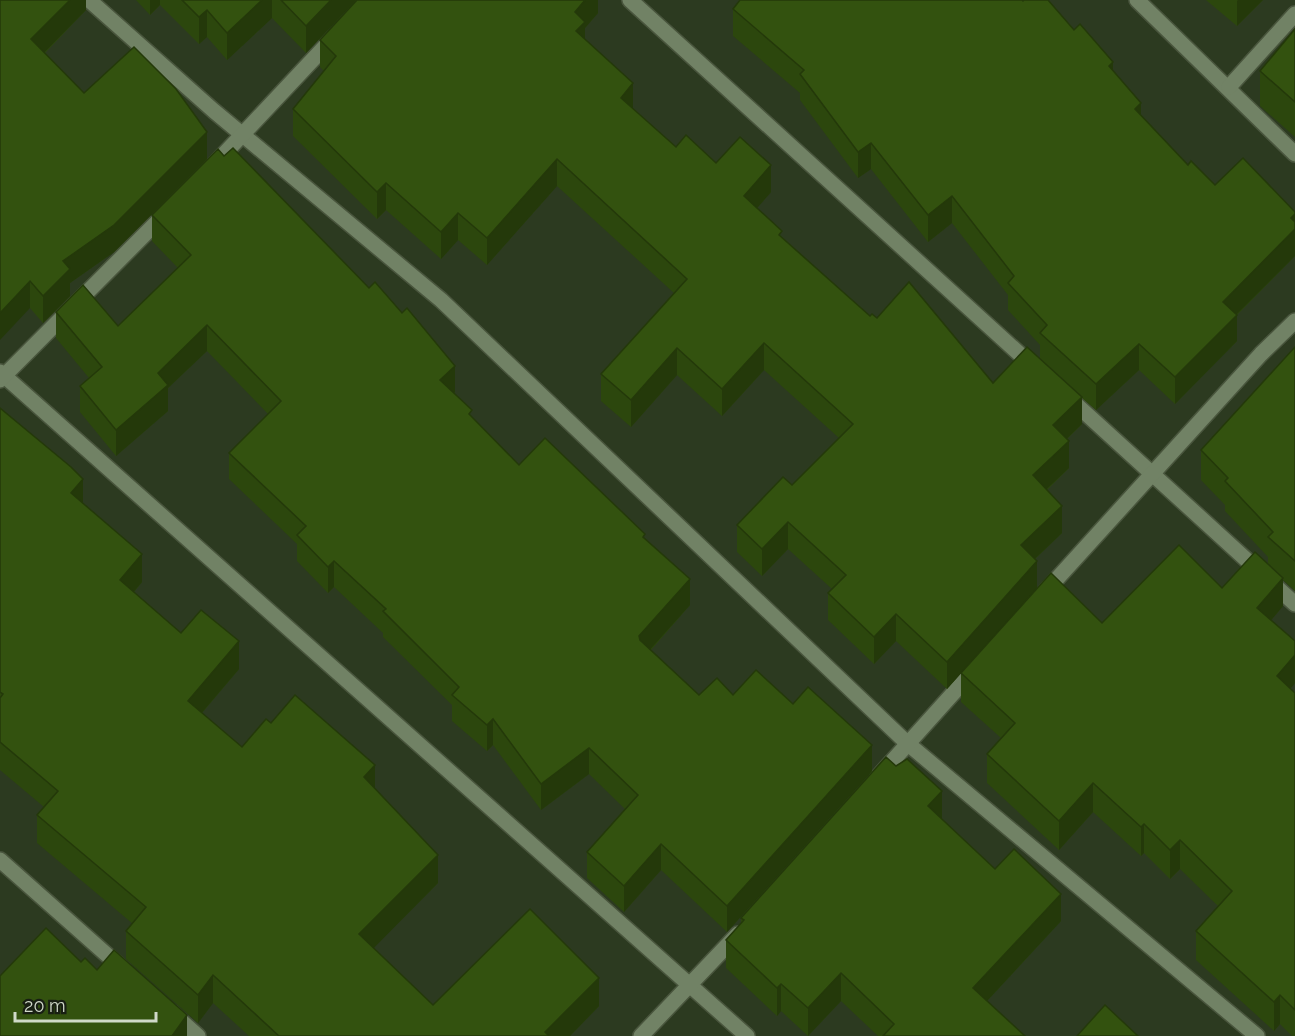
<svg xmlns="http://www.w3.org/2000/svg" width="1295" height="1036" font-family="Raleway,sans-serif">
  <style>
    .lines { fill: none; stroke-linecap: round; stroke-linejoin: round }
    .minor-casing { stroke: #49553d; stroke-width: 18 }
    .minor { stroke: #718265; stroke-width: 15 }
    .wall { fill: #2c470d }
    .shaded-wall { fill: #24390a }
    .building { fill: #33520f; stroke: #24390a; stroke-width: 1.5 }
  </style>
  <rect width="100%" height="100%" fill="#2c3a20"/>
  <g class="lines">
    <!-- minor casing -->
    <g class="minor-casing">
      <g id="minor">
        <path d="M89 0 214 111 441 300 907 743 1257 1036"/>
        <path d="M630 0 1035 368"/>
        <path d="M1137 0 1295 154"/>
        <path d="M1229 87 1295 14"/>
        <path d="M211 168 334 37"/>
        <path d="M0 372 747 1036"/>
        <path d="M0 380 166 213"/>
        <path d="M1069 398 1295 604"/>
        <path d="M1045 592 1261 354 1295 321"/>
        <path d="M878 777 974 670"/>
        <path d="M0 860 124 970"/>
        <path d="M171 1012 198 1036"/>
        <path d="M641 1036 738 934"/>
      </g>
    </g>
    <!-- minor -->
    <use href="#minor" class="minor"/>
  </g>
  <!-- wall -->
  <g class="wall">
    <path d="M0 0H86V10L45 53 84 93 207 159 114 252 70 283V296L43 323 30 308Z"/>
    <path d="M136 0H356L306 53 272 18 227 60 207 37 199 44 160 5 150 15Z"/>
    <path d="M598 0V13L585 28V39L633 109 676 147 716 163 771 192 757 208 782 237 870 316 877 318 993 383 1040 359V345L1008 310V295L952 223 928 242 871 169 858 178 800 100V93L733 36V9L1023 1 1074 30 1113 72 1141 115 1188 165 1215 185 1295 212V256L1237 315V341L1175 404 1139 370 1096 410 1082 398V424L1067 439 1069 468 1047 490 1062 533 1035 559 1037 588 947 689 896 641 874 664 828 620V593L832 589 788 549 762 576 737 552V525L792 485 839 438 764 370 722 416 677 375 631 427 601 401V374L674 293 557 186 487 265 458 240 441 259 386 210 377 219 293 136V109L324 71 320 67V40Z"/>
    <path d="M1206 0H1263L1237 26Z"/>
    <path d="M1295 29V137L1260 106V71Z"/>
    <path d="M224 156 455 392 454 393 472 417 519 465 645 539 690 605 651 650 699 695H733L793 704 872 771 727 932 661 870 624 912 587 878V852L625 809 589 774 541 810 493 745 487 751 452 721V705L383 637V633L334 587 328 593 297 561V544L229 479V453L268 414 207 351 168 388V411L116 456 80 412V386L89 378 56 338V312L118 326 178 268 152 241V215Z"/>
    <path d="M1295 347V591L1283 580V606L1271 620 1295 641V683L1290 689 1295 693V1036H1292L1280 1024 1274 1031 1196 960V931L1218 906 1180 869 1170 879 1144 853 1141 856 1093 812 1059 850 987 783V754L1001 738 961 702V673L1102 623 1222 588 1268 564V557L1225 511V505L1201 480V450Z"/>
    <path d="M0 408 83 503 142 582 134 592 181 633 239 669 202 713 242 747 271 723 375 788 438 883 373 948 433 1005 599 1006 570 1036H249L213 1003 198 1023 126 959V931L133 924 37 843V815L44 807 0 770Z"/>
    <path d="M942 819 995 869 1061 921 987 1001 1025 1036H878L841 1001 808 1036 781 1011 777 1016 726 968V940L741 923V918Z"/>
  </g>
  <!-- shaded-wall -->
  <g class="shaded-wall">
    <path d="M70 0H86V10L31 66V39Z"/>
    <path d="M150 0H160V5L150 15Z"/>
    <path d="M262 0H272V18L227 60V33Z"/>
    <path d="M331 0H356L306 53V26Z"/>
    <path d="M585 0H598V13L585 28V49L576 58 575 12Z"/>
    <path d="M1238 0H1263L1237 26V1Z"/>
    <path d="M207 10V37L199 44V17Z"/>
    <path d="M1113 62V89L1109 66Z"/>
    <path d="M633 83V110L621 98Z"/>
    <path d="M1141 103V130L1135 109Z"/>
    <path d="M207 132V159L114 252 70 283V296L43 323V296L63 261Z"/>
    <path d="M871 143V169L858 178V152Z"/>
    <path d="M557 159V186L487 265V238Z"/>
    <path d="M771 165V192L744 223V196Z"/>
    <path d="M386 183V210L377 219V192Z"/>
    <path d="M952 196V223L928 242V215Z"/>
    <path d="M458 213V240L441 259V232Z"/>
    <path d="M1295 214V256L1223 328V302L1291 218Z"/>
    <path d="M30 281V308L0 340V313Z"/>
    <path d="M1237 315V341L1175 404V377Z"/>
    <path d="M207 325V351L168 388V411L116 456V430L158 373Z"/>
    <path d="M764 343V370L722 416V389Z"/>
    <path d="M1139 344V370L1096 410V384Z"/>
    <path d="M677 348V375L631 427V400Z"/>
    <path d="M455 366V392L440 406V380Z"/>
    <path d="M1082 397V424L1053 452V425Z"/>
    <path d="M1069 441V468L1033 502V475Z"/>
    <path d="M83 479V507L71 493Z"/>
    <path d="M1062 506V533L1021 572V545Z"/>
    <path d="M788 522V549L762 576V549Z"/>
    <path d="M142 554V582L120 608V580Z"/>
    <path d="M334 561V587L328 593V567Z"/>
    <path d="M1037 561V588L947 689V662Z"/>
    <path d="M1283 578V606L1257 637V608Z"/>
    <path d="M690 579V605L639 662V636Z"/>
    <path d="M896 614V641L874 664V637Z"/>
    <path d="M239 641V669L188 729V701Z"/>
    <path d="M1295 655V683L1277 705V676Z"/>
    <path d="M493 719V745L487 751V725Z"/>
    <path d="M872 745V771L727 932V906Z"/>
    <path d="M589 748V774L541 810V784Z"/>
    <path d="M375 765V793L364 777Z"/>
    <path d="M1093 783V812L1059 850V821Z"/>
    <path d="M942 791V819L928 806Z"/>
    <path d="M1144 824V853L1141 856V827Z"/>
    <path d="M1180 840V869L1170 879V850Z"/>
    <path d="M661 844V870L624 912V886Z"/>
    <path d="M438 855V883L359 963V934Z"/>
    <path d="M1061 894V921L973 1016V988Z"/>
    <path d="M841 973V1001L808 1036V1008Z"/>
    <path d="M213 975V1003L198 1023V995Z"/>
    <path d="M599 978V1006L570 1036H545V1032Z"/>
    <path d="M781 984V1011L777 1016V988Z"/>
    <path d="M1280 995V1024L1274 1031V1002Z"/>
    <path d="M187 1015V1036H172Z"/>
  </g>
  <!-- building -->
  <g class="building">
    <path d="M0 0H70L31 39 84 93 134 47 176 89 207 132 114 225 63 261 70 269 43 296 30 281 0 313Z"/>
    <path d="M182 0H262L227 33 207 10 199 17Z"/>
    <path d="M281 0H331L306 26Z"/>
    <path d="M357 0H585L575 12 585 22 576 31 633 83 621 98 676 147 686 135 716 163 740 137 771 165 744 196 782 231 779 235 870 316 872 314 877 318 909 282 993 383 1027 347 1082 397 1053 425 1069 441 1033 475 1062 506 1021 545 1037 561 947 662 896 614 874 637 828 593 846 575 788 522 762 549 737 525 783 477 792 485 853 424 764 343 722 389 677 348 631 400 601 374 687 279 557 159 487 238 458 213 441 232 386 183 377 192 293 109 336 56 320 40Z"/>
    <path d="M740 0H1022L1023 1 1024 0H1048L1074 30 1080 24 1113 62 1109 66 1141 103 1135 109 1188 165 1191 161 1215 185 1243 158 1295 212V214L1291 218 1295 222V229L1223 302 1237 315 1175 377 1139 344 1096 384 1040 333 1047 325 1008 283 1014 276 952 196 928 215 871 143 858 152 800 74 804 70 733 9Z"/>
    <path d="M1295 29V102L1260 71Z"/>
    <path d="M233 148 369 288 375 282 402 313 407 308 455 366 440 380 472 410 469 414 519 465 545 438 645 534 643 537 690 579 639 636 640 640 699 695 717 678 733 695 756 670 793 704 808 687 872 745 727 906 661 844 624 886 587 852 638 795 589 748 541 784 493 719 487 725 452 695 459 687 383 611 386 609 334 561 328 567 297 535 306 526 229 453 281 401 207 325 158 373 168 385 116 430 80 386 102 367 56 312 83 285 118 326 191 255 152 215 218 149 224 156Z"/>
    <path d="M1295 347V561L1268 537 1273 532 1225 481 1228 478 1201 450Z"/>
    <path d="M0 408 71 467 83 479 71 493 142 554 120 580 181 633 201 610 239 641 188 701 242 747 266 719 271 723 295 695 375 765 364 777 438 855 359 934 433 1005 530 909 599 978 545 1032 548 1035 547 1036H279L213 975 198 995 126 931 146 907 37 815 58 791 0 742V698L3 694 0 692Z"/>
    <path d="M1179 545 1222 588 1255 552 1283 578 1257 608 1295 641V655L1277 676 1295 693V1010L1280 995 1274 1002 1196 931 1232 891 1180 840 1170 850 1144 824 1141 827 1093 783 1059 821 987 754 1015 723 961 673 1051 573 1102 623Z"/>
    <path d="M886 757 896 766 907 759 942 791 928 806 995 869 1014 849 1061 894 973 988 1025 1036H883L894 1024 841 973 808 1008 781 984 777 988 726 940 744 920 741 918Z"/>
    <path d="M46 928 81 962 85 958 97 970 114 950 187 1015 172 1036H0V976Z"/>
    <path d="M1105 1005 1138 1036H1077Z"/>
  </g>
  <!-- scale -->
  <path d="M15 1012v9h141v-9" fill="none" stroke="#d0d9c9" stroke-width="3"/>
  <text x="24" y="1012" font-size="18" fill="#d0d9c9" stroke="#181f13" stroke-width="4.5" paint-order="stroke">20 m</text>
</svg>
